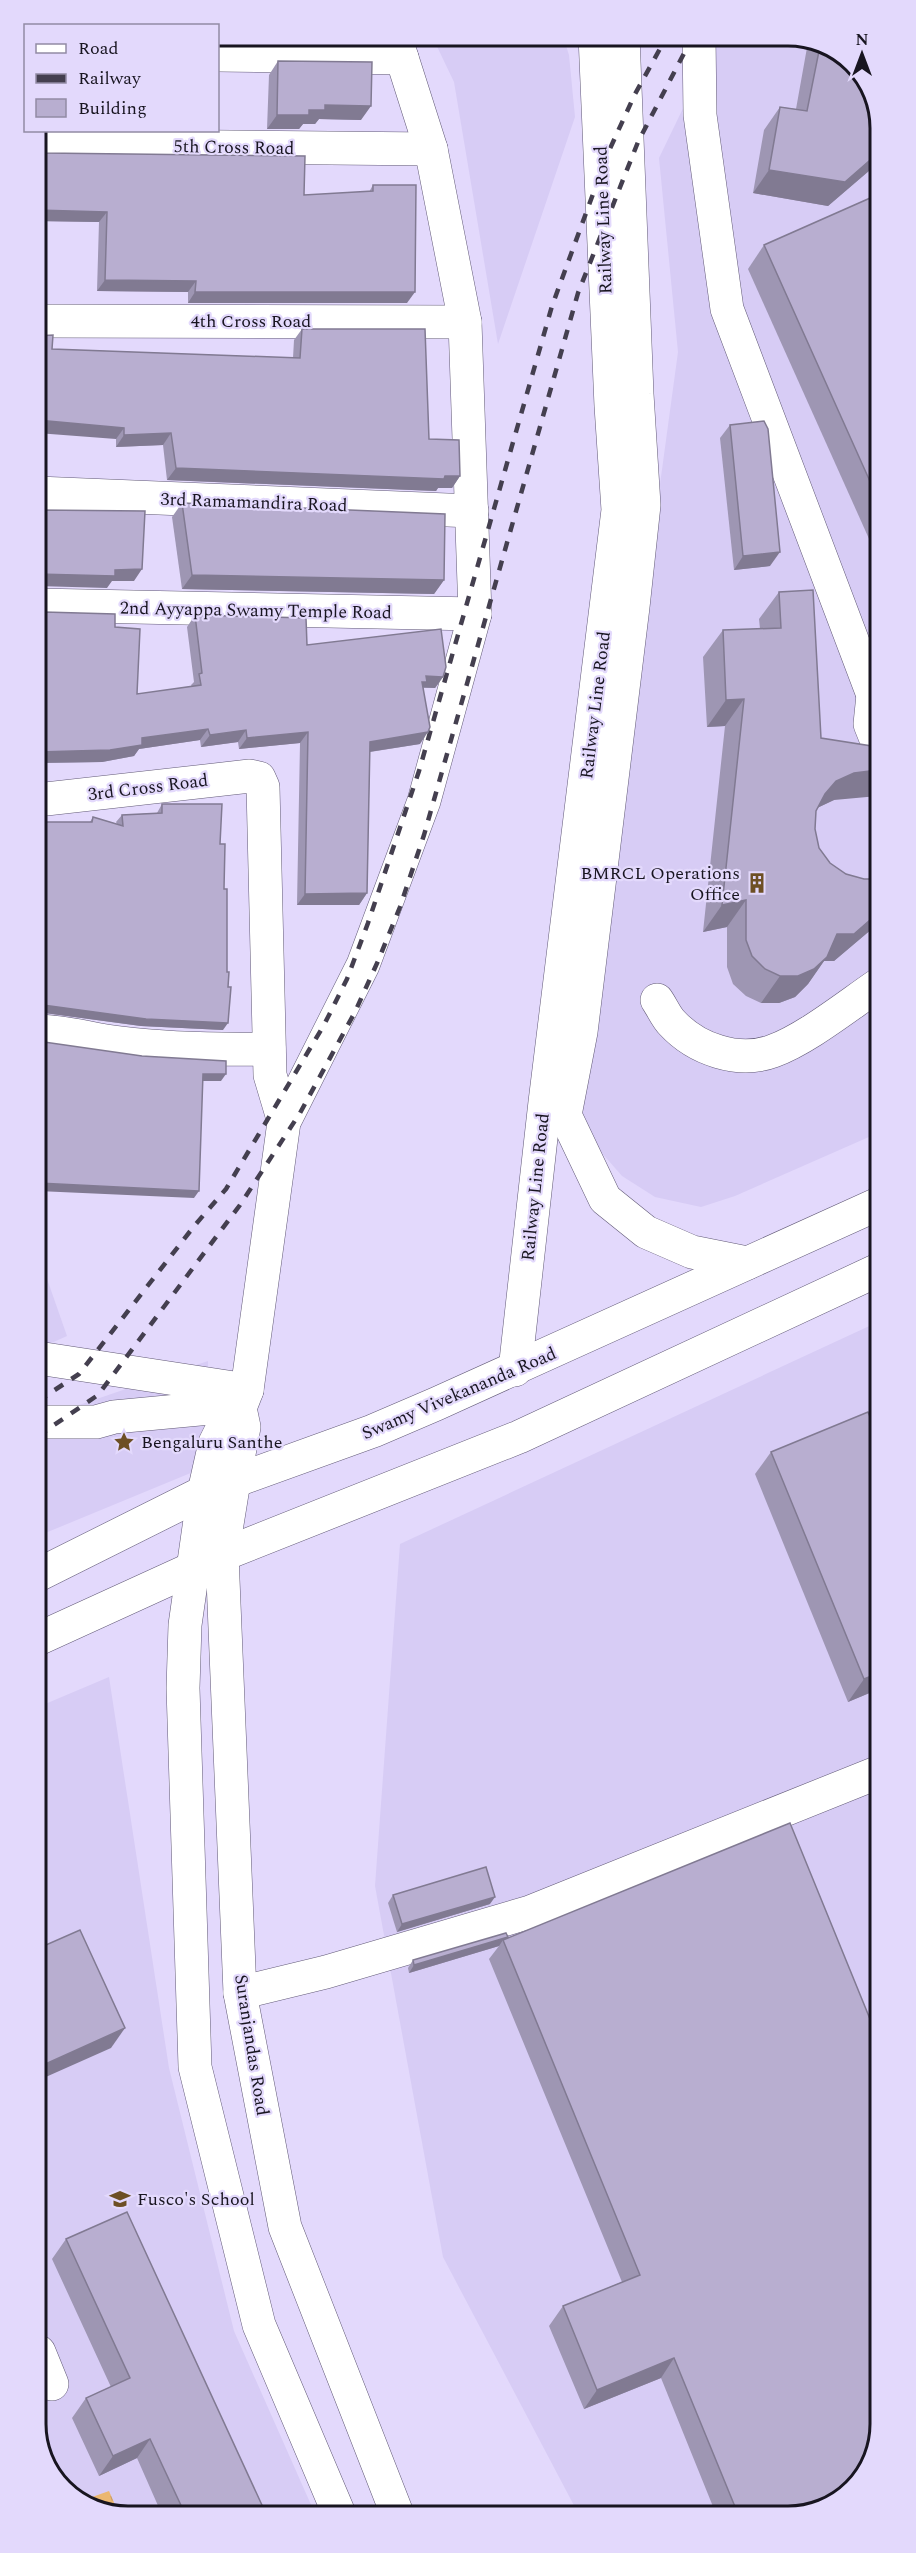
<svg xmlns="http://www.w3.org/2000/svg" width="916" height="2553" font-family="Spectral,serif">
  <style>
    .built { fill: #d7ccf5 }
    .park { fill: url(#park-tufts) }
    .lines { fill: none; stroke-linecap: round; stroke-linejoin: round }
    .minor-casing { stroke: #625a77; stroke-width: 34 }
    .major-casing { stroke: #625a77; stroke-width: 34 }
    .minor { stroke: #fff; stroke-width: 33 }
    .major { stroke: #fff; stroke-width: 33 }
    .rail { stroke: #443f4f; stroke-width: 4.5; stroke-dasharray: 10 10; stroke-linecap: butt }
    .wall { fill: #9e96b3 }
    .shaded-wall { fill: #817a92 }
    .building { fill: #b8aed0; stroke: #817a92; stroke-width: 1.5 }
    .labels { text-anchor: middle; stroke-width: 4.5; stroke-linejoin: round; paint-order: stroke }
    .street-label { font-size: 18px; fill: #181520; stroke: #e3d9fc }
    .poi-label { font-size: 18px; fill: #181520; stroke: #e3d9fc; text-anchor: start }
    .rim { fill: none; stroke: #181520; stroke-width: 3 }
  </style>
  <defs>
    <pattern id="park-tufts" width="24" height="20" patternUnits="userSpaceOnUse" patternTransform="scale(1.5)"><rect width="24" height="20" fill="#ebb771"/><path d="M3 7l-1-3M5 7V3M7 7l1-3M15 17l-1-3M17 17v-4M19 17l1-3" fill="none" stroke="#c99c62"/></pattern>
  </defs>
  <rect width="100%" height="100%" fill="#e3d9fc"/>
  <!-- built -->
  <g class="built">
    <path d="M432 36H563L569 55 575 117 498 344 454 82Z"/>
    <path d="M718 36H794L844 55 877 104 878 1133 735 1196 701 1207 655 1197 622 1176 587 1136 577 1094 678 352 659 158Z"/>
    <path d="M38 1253 67 1336 38 1349Z"/>
    <path d="M878 1322 880 2425 812 2514 579 2515 443 2257 375 1886 400 1544Z"/>
    <path d="M208 1361 210 1465 38 1536V1419Z"/>
    <path d="M109 1677 169 2068 234 2331 316 2516 122 2517 72 2498 39 2449 38 1707Z"/>
  </g>
  <!-- park -->
  <path class="park" d="M109 2491 120 2516 81 2501Z"/>
  <g class="lines">
    <!-- minor casing -->
    <g class="minor-casing">
      <g id="minor">
        <path d="M699 36 700 115 727 309 873 695"/>
        <path d="M218 55 402 58"/>
        <path d="M36 145 431 149"/>
        <path d="M36 321 465 322"/>
        <path d="M37 493 472 511"/>
        <path d="M37 605 475 614"/>
        <path d="M878 693 873 695 870 724 878 744"/>
        <path d="M37 800 250 776 259 778 263 787 270 1075 284 1122"/>
        <path d="M657 1000C662 1007 666 1017 672 1023 696 1049 738 1064 773 1051 806 1039 847 1006 878 985"/>
        <path d="M37 1031C66 1031 92 1040 120 1043 170 1049 219 1050 269 1049"/>
        <path d="M38 1358 247 1390"/>
        <path d="M38 1422H96L114 1417 210 1408H240"/>
        <path d="M234 1481 244 1427 240 1408"/>
        <path d="M204 1492 215 1443 225 1423 240 1408 247 1390 284 1122 363 965 424 801 475 614 465 322 431 149 395 36"/>
        <path d="M240 1993 326 1972 530 1912 879 1772"/>
        <path d="M39 2352 52 2384"/>
      </g>
    </g>
    <!-- major casing -->
    <g class="major-casing">
      <g id="major">
        <path d="M623 36 637 394 644 505 633 607 581 1032 565 1115 605 1199 646 1232 692 1252 747 1263"/>
        <path d="M515 1370 545 1102 618 510 611 406 595 36"/>
        <path d="M234 1481 222 1555 240 1993 285 2227 398 2516"/>
        <path d="M204 1492 185 1625 183 1688 195 2067 259 2325 340 2516"/>
        <path d="M38 1575 204 1492 373 1431 436 1404 878 1204"/>
        <path d="M38 1639 222 1555 519 1437 878 1270"/>
      </g>
    </g>
    <!-- minor -->
    <use href="#minor" class="minor"/>
    <!-- major -->
    <use href="#major" class="major"/>
    <!-- rail -->
    <g class="rail">
      <path d="M38 1401 79 1374 195 1225 226 1189 324 1025 347 979 368 923 419 771 552 306 608 153 635 94 667 36"/>
      <path d="M38 1436 98 1395 240 1205 300 1113 355 1012 378 961 400 907 424 835 578 293 638 142 693 36"/>
    </g>
  </g>
  <!-- wall -->
  <g class="wall">
    <path d="M808 42 844 55 877 104V164L828 206 753 193 764 130 780 107 796 109Z"/>
    <path d="M278 61 361 120 319 119 315 124H303L299 129H267L269 75Z"/>
    <path d="M36 151 43 153 304 195 369 192 373 185 407 303H188V292L97 291 99 222 36 221Z"/>
    <path d="M877 195V537L870 541 748 269 764 245Z"/>
    <path d="M302 329 429 439 460 476 452 488H438L436 491 167 480 163 445 116 447V439L52 349 293 358 294 340Z"/>
    <path d="M730 425 770 566 734 570 720 438Z"/>
    <path d="M182 503 444 580 434 594 182 589 172 517Z"/>
    <path d="M779 592 821 738 834 800 817 808 816 811 815 829 819 848 830 863 846 874 864 879H878V921L873 928 834 961H824L808 984 795 997 779 1003H761L746 996 733 984 727 967V927L703 932 725 726 707 727 703 657 723 630 760 629 759 619Z"/>
    <path d="M44 612 115 627 137 694 192 687 191 685 194 682 187 627 195 615 307 645 443 677 435 688H423L420 744 370 752 367 893 359 905H297L300 743 239 749 238 742 201 747 200 740 139 749 134 756 102 762 37 763V622Z"/>
    <path d="M162 804 220 844 224 889 223 1030 141 1026 37 1012 90 822 93 817 117 824 116 822 122 815 157 813Z"/>
    <path d="M879 1438V1689L848 1702 755 1474 771 1452Z"/>
    <path d="M393 1895 490 1904 397 1932 388 1903Z"/>
    <path d="M508 1937 812 2514H716L661 2378 584 2409 549 2326 563 2306 622 2282 489 1959 499 1946 409 1973 408 1968 413 1960Z"/>
    <path d="M66 2239 267 2516 163 2517 137 2458 99 2476 72 2418 86 2398 111 2387 52 2259Z"/>
  </g>
  <!-- shaded-wall -->
  <g class="shaded-wall">
    <path d="M218 36H316L315 38Z"/>
    <path d="M325 105 371 106 361 120 319 119 315 124H303L299 129H267L277 115 309 110Z"/>
    <path d="M877 154V164L828 206 753 193 769 170Z"/>
    <path d="M36 210 107 212 99 222 36 221Z"/>
    <path d="M105 280 196 281 188 292 97 291Z"/>
    <path d="M195 292H415L407 303H188Z"/>
    <path d="M37 420 124 428 116 439 37 433Z"/>
    <path d="M171 433 163 445 116 447 124 435Z"/>
    <path d="M176 468 460 476 452 488H438L436 491 167 480Z"/>
    <path d="M877 530V537L870 541Z"/>
    <path d="M780 552 770 566 734 570 743 556Z"/>
    <path d="M142 569 134 581H112L107 588 37 586V574L115 570Z"/>
    <path d="M192 575 444 580 434 594 182 589Z"/>
    <path d="M426 676 443 677 435 688 419 687Z"/>
    <path d="M744 699 725 726 707 727 726 700Z"/>
    <path d="M208 729 200 740 139 749 134 756 102 762 37 763V752Z"/>
    <path d="M246 730 238 742 201 747 210 735Z"/>
    <path d="M308 732 300 743 239 749 247 738Z"/>
    <path d="M428 732 420 744 362 753 370 742Z"/>
    <path d="M878 770V796L834 800 817 808 825 794 836 781 854 773Z"/>
    <path d="M367 893 359 905H297L305 894Z"/>
    <path d="M746 900 727 927 703 932 722 905Z"/>
    <path d="M878 913V921L873 928 834 961H824L808 984 795 997 779 1003H761L780 976 837 934Z"/>
    <path d="M43 1005 228 1023 223 1030 141 1026 37 1012V1006Z"/>
    <path d="M203 1074H226L221 1081H197Z"/>
    <path d="M38 1183 199 1191 194 1198 38 1191Z"/>
    <path d="M879 1673V1689L848 1702 864 1679Z"/>
    <path d="M495 1897 490 1904 397 1932 402 1924Z"/>
    <path d="M508 1937 503 1940 499 1946 409 1973 414 1965Z"/>
    <path d="M125 2028 111 2048 39 2080V2069L41 2066Z"/>
    <path d="M674 2358 661 2378 584 2409 597 2390Z"/>
    <path d="M150 2439 137 2458 99 2476 113 2456Z"/>
  </g>
  <!-- building -->
  <g class="building">
    <path d="M820 46 844 55 877 104V154L845 182 769 170 780 107 807 111Z"/>
    <path d="M278 61 372 62 371 106 325 105V110H309V115H277Z"/>
    <path d="M36 151 43 153 305 156 304 195 373 191V185H416L415 292H195L196 281 105 280 107 212 36 210Z"/>
    <path d="M877 195V497L764 245Z"/>
    <path d="M302 329H425L429 439 459 440 460 476H445L444 479 176 468 171 433 124 435V428L37 420 36 336 53 335 52 349 300 358Z"/>
    <path d="M764 421 768 429 780 552 743 556 730 425Z"/>
    <path d="M182 503 445 514 444 580 192 575Z"/>
    <path d="M37 510 145 511 142 569 115 570V576L37 574Z"/>
    <path d="M813 590 821 738 878 747V770L854 773 836 781 825 794 816 811 815 829 819 848 830 863 846 874 864 879H878V913L854 934H837L827 957 814 969 798 976H780L765 969 752 956 746 940V900L722 905 744 699 726 700 723 630 781 628 779 592Z"/>
    <path d="M44 612 115 614V627L140 629 137 694 201 685 199 674 202 673 195 615 306 618 307 645 441 629 446 667 443 677 426 676 427 682H422L430 727 428 732 370 742 367 893 305 894 308 732 247 738 246 730 210 735 208 729 142 738V745L110 750 37 752V723H44Z"/>
    <path d="M162 804H222L220 844H225L224 889H227V972H229L228 987H231L228 1023 146 1019 43 1005 37 1006V822H92L93 817 123 826 122 815 162 813Z"/>
    <path d="M37 1041 142 1056 226 1061V1074H203L199 1191 38 1183Z"/>
    <path d="M868 1412 879 1438V1673L864 1679 771 1452Z"/>
    <path d="M790 1823 879 2041 880 2425 861 2480 812 2514H738L674 2358 597 2390 563 2306 640 2275 503 1940Z"/>
    <path d="M486 1867 495 1897 402 1924 393 1895Z"/>
    <path d="M80 1930 125 2028 41 2066 39 2062V1948Z"/>
    <path d="M506 1933 508 1937 414 1965 413 1960Z"/>
    <path d="M127 2212 267 2516H186L150 2439 113 2456 86 2398 130 2378 66 2239Z"/>
  </g>
  <!-- icons -->
  <defs>
    <g id="building-bare" transform="scale(1.62)"><path d="M-4-6H4V6H1V3H-1V6H-4ZM-2.5-4.3h1.7v1.8h-1.7ZM.8-4.3h1.7v1.8H.8ZM-2.5-1h1.7V.8h-1.7ZM.8-1h1.7V.8H.8Z" fill="#6d4f24" stroke="#e3d9fc" stroke-width="2.5" paint-order="stroke"/></g>
    <g id="sight-bare" transform="scale(1.62)"><path d="M0-6L1.8-2.2L6-1.7L2.9 1.2L3.7 5.4L0 3.3L-3.7 5.4L-2.9 1.2L-6-1.7L-1.8-2.2Z" fill="#6d4f24" stroke="#e3d9fc" stroke-width="2.5" paint-order="stroke"/></g>
    <g id="school-bare" transform="scale(1.62)"><path d="M0-5L7-2L0 1L-7-2ZM-4 1L0 2.5L4 1V4Q0 6-4 4Z" fill="#6d4f24" stroke="#e3d9fc" stroke-width="2.5" paint-order="stroke"/></g>
  </defs>
  <g fill-rule="evenodd">
    <use href="#building-bare" x="757" y="883"/>
    <use href="#sight-bare" x="124" y="1442"/>
    <use href="#school-bare" x="120" y="2199"/>
  </g>
  <g class="labels">
    <!-- street labels -->
    <g class="street-label">
      <text transform="translate(234 147) rotate(1)" y="6">5th Cross Road</text>
      <text transform="translate(603 220) rotate(-92)" y="6">Railway Line Road</text>
      <text x="251" y="327">4th Cross Road</text>
      <text transform="translate(254 502) rotate(2)" y="6">3rd Ramamandira Road</text>
      <text transform="translate(256 610) rotate(1)" y="6">2nd Ayyappa Swamy Temple Road</text>
      <text transform="translate(595 705) rotate(-83)" y="6">Railway Line Road</text>
      <text transform="translate(148 787) rotate(-7)" y="6">3rd Cross Road</text>
      <text transform="translate(535 1187) rotate(-84)" y="6">Railway Line Road</text>
      <text transform="translate(459 1393) rotate(-23)" y="6">Swamy Vivekananda Road</text>
      <text transform="translate(252 2045) rotate(81)" y="6">Suranjandas Road</text>
    </g>
    <!-- poi labels -->
    <g class="poi-label">
      <text x="740" y="879" text-anchor="end">BMRCL Operations<tspan x="740" dy="21">Office</tspan></text>
      <text x="141" y="1448">Bengaluru Santhe</text>
      <text x="137" y="2205">Fusco's School</text>
    </g>
  </g>
  <!-- crop -->
  <path d="M0 0H916V2553H0ZM128 46H788A82 82 0 0 1 870 128V2424A82 82 0 0 1 788 2506H128A82 82 0 0 1 46 2424V128A82 82 0 0 1 128 46Z" fill="#e3d9fc" fill-rule="evenodd"/>
  <path class="rim" d="M128 46H788A82 82 0 0 1 870 128V2424A82 82 0 0 1 788 2506H128A82 82 0 0 1 46 2424V128A82 82 0 0 1 128 46Z"/>
  <!-- legend -->
  <rect x="24" y="24" width="195" height="108" fill="#e3d9fc" stroke="#928ba4" stroke-width="1.5"/>
  <rect x="36" y="44" width="30" height="9" fill="#ffffff" stroke="#928ba4" stroke-width="1.5"/>
  <text x="78" y="54" font-size="18" fill="#181520">Road</text>
  <rect x="36" y="74" width="30" height="9" fill="#443f4f" stroke="#928ba4" stroke-width="1.5"/>
  <text x="78" y="84" font-size="18" fill="#181520">Railway</text>
  <rect x="36" y="99" width="30" height="18" fill="#b8aed0" stroke="#928ba4" stroke-width="1.5"/>
  <text x="78" y="114" font-size="18" fill="#181520">Building</text>
  <!-- north arrow -->
  <g transform="translate(862 54)" stroke="#e3d9fc" stroke-width="4.5" paint-order="stroke">
  <path d="M0-4.5L10 22L0 15L-10 22Z" fill="#181520"/>
  <text y="-9" font-size="16" font-weight="bold" text-anchor="middle" fill="#181520">N</text>
  </g>
</svg>
